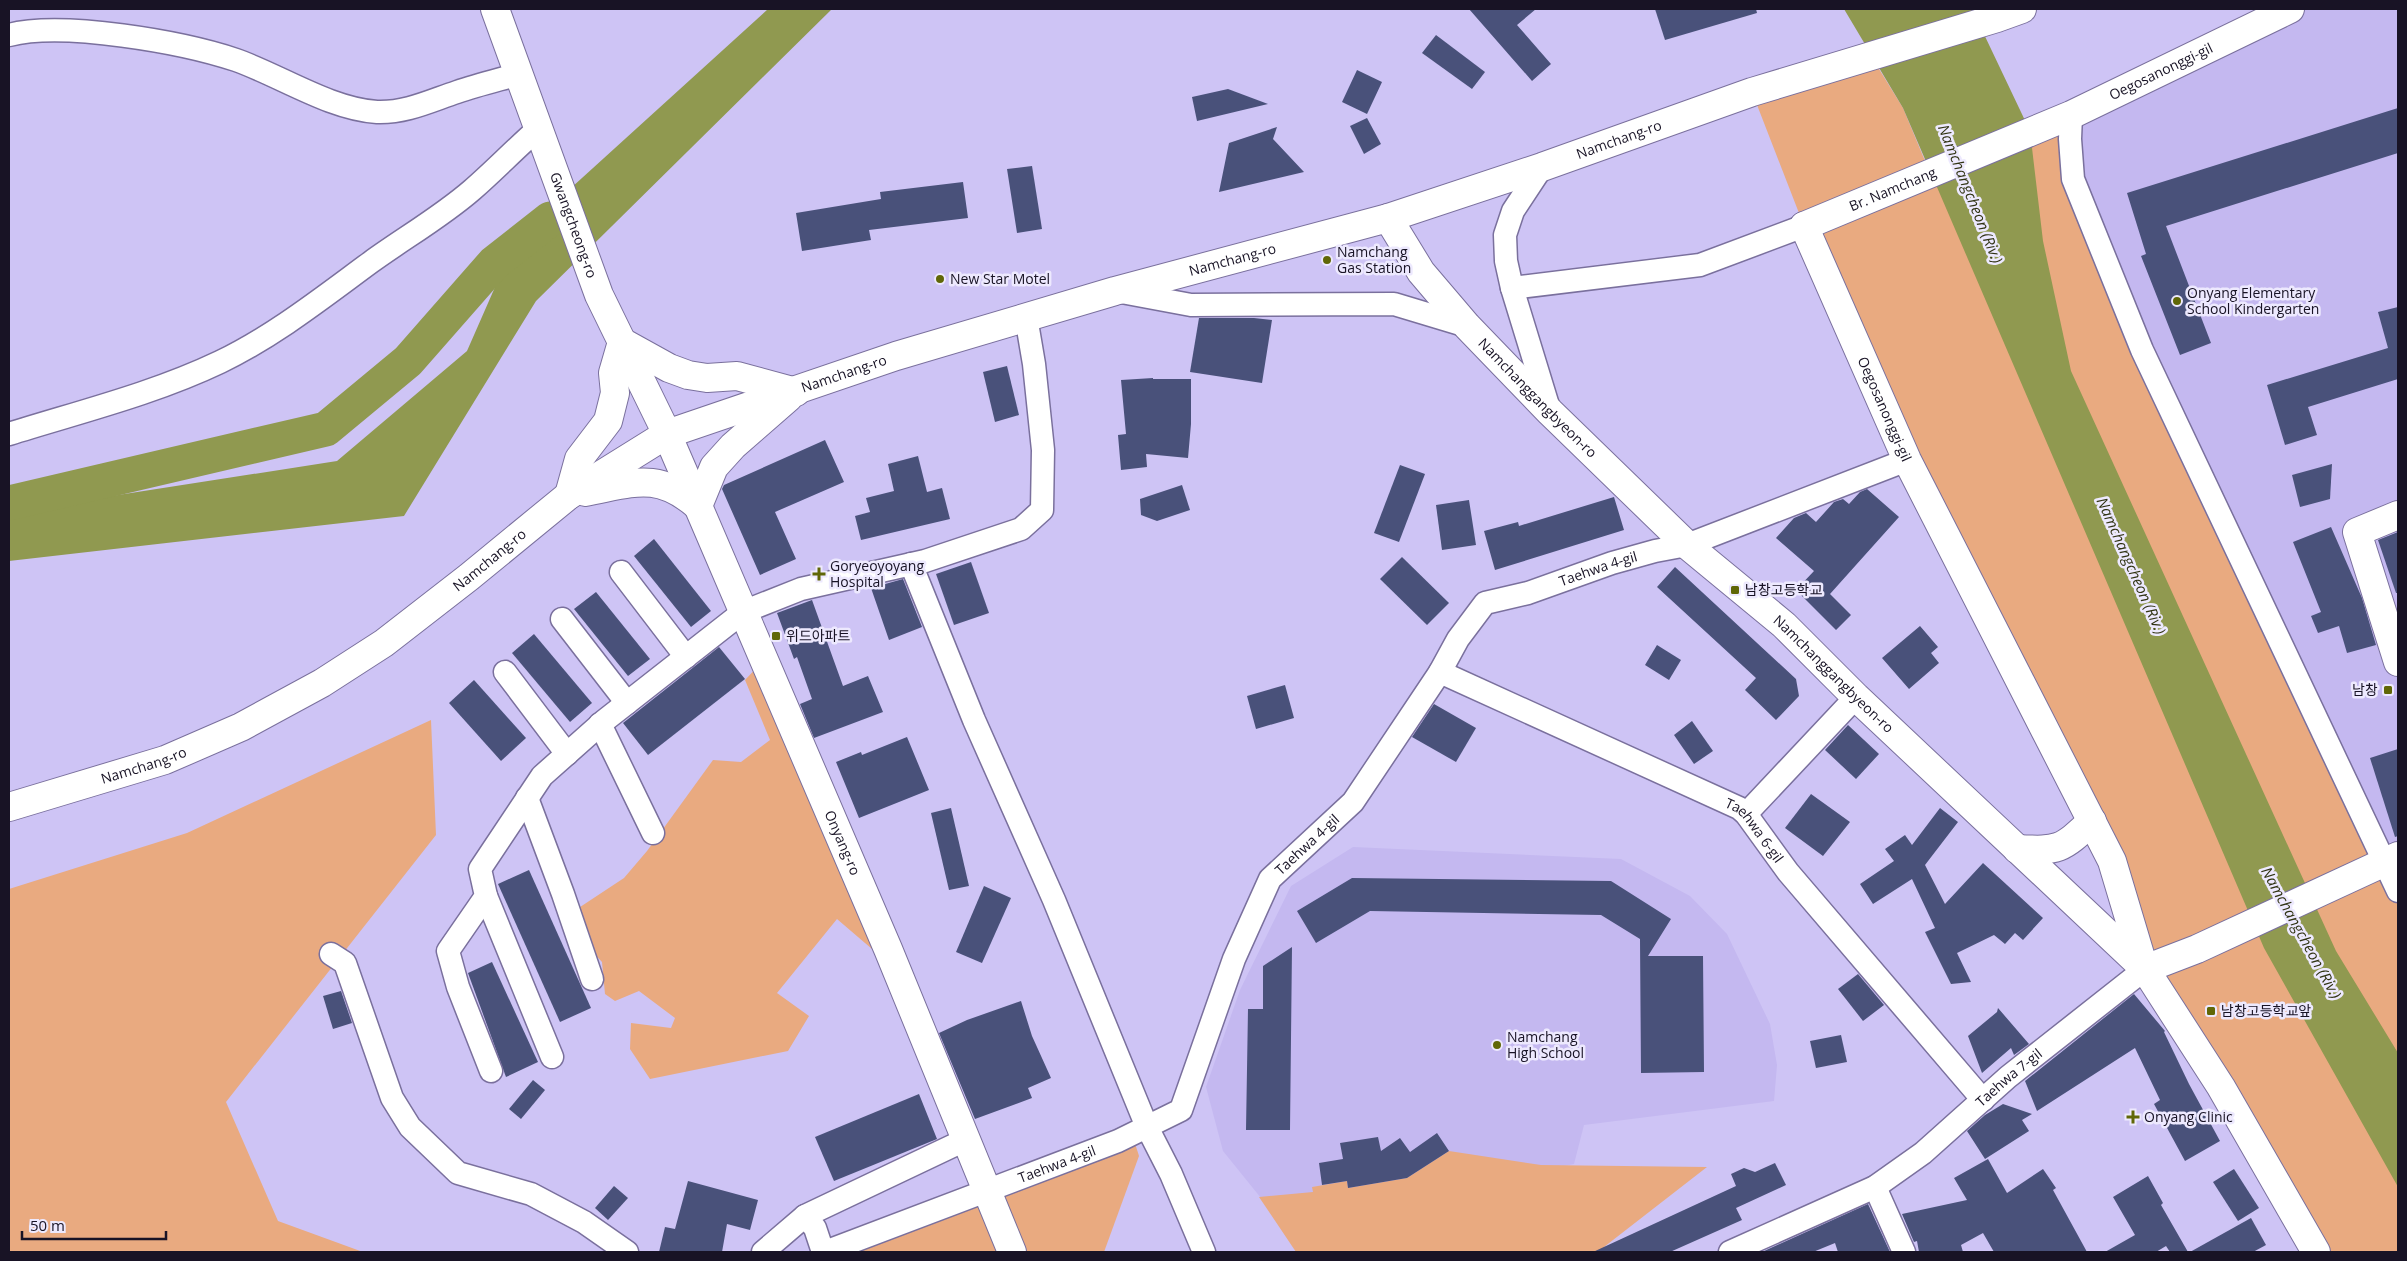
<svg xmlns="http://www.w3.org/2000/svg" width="2407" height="1261" font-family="'Open Sans','Noto Sans KR',sans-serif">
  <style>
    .built { fill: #c4b8f0 }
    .green { fill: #e9aa80 }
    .water { fill: #909950 }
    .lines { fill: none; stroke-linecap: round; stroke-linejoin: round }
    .river { stroke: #909950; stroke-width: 35 }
    .building { fill: #49517a }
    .minor-casing { stroke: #7a709d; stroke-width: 25 }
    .tertiary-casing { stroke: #7a709d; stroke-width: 30 }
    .secondary-casing { stroke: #7a709d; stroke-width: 30 }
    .primary-casing { stroke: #7a709d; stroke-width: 30 }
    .minor { stroke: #fff; stroke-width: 22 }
    .tertiary { stroke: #fff; stroke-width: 28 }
    .secondary { stroke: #fff; stroke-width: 28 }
    .primary { stroke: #fff; stroke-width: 28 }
    .poi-dot { fill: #606707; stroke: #ede9fe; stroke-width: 2 }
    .labels { text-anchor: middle; stroke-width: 5; stroke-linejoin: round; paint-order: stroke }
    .street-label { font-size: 14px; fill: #181325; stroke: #ede9fe }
    .poi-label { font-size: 14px; fill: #181325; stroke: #ede9fe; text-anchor: start }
    .water-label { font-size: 15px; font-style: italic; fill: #303313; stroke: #ede9fe }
  </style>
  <rect width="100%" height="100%" fill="#cec4f5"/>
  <!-- built -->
  <g class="built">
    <path d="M2285 9H2398V891L2073 179 2071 115Z"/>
    <path d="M1353 847 1621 859 1690 896 1727 934 1770 1024 1777 1065 1774 1101 1584 1125 1574 1164 1452 1189 1265 1203 1223 1151 1206 1087 1240 990 1291 886Z"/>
  </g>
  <!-- green -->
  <g class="green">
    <path d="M1871 56 1903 108 1930 173 2071 115 2073 179 2398 890V1252H2316L2145 969 2112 861 1804 226 1752 92Z"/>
    <path d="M763 661 888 949H872L837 919 777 993 809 1016 788 1051 650 1079 630 1049 631 1023 671 1028 675 1018 639 991 615 1001 605 994 602 962 574 932 571 913 624 878 647 851 713 760 741 762 770 740 745 680Z"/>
    <path d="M431 720 436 835 226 1102 278 1221 363 1252H9V889L187 833Z"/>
    <path d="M1132 1134 1139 1156 1104 1252H825Z"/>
    <path d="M1449 1151 1541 1165 1707 1167 1604 1247 1606 1252H1296L1259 1197 1313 1192 1312 1187 1347 1181 1348 1188 1407 1178Z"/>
  </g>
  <!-- water -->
  <g class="water">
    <path d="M768 9H832L536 301 404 516 9 561V512L337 461 467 351 517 237Z"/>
    <path d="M1844 9H1972L2030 131 2043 241 2071 371 2336 951 2398 1053V1187L2264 948 1903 108Z"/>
  </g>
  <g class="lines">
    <!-- river -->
    <path class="river" d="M9 503 326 429 408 361 494 263 550 219"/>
  </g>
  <!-- building -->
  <g class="building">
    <path d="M1469 9H1536L1517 25 1551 64 1532 81Z"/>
    <path d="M1655 9H1756L1757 13 1665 40Z"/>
    <path d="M1436 35 1485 72 1472 89 1422 53Z"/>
    <path d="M1357 70 1382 82 1367 114 1342 102Z"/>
    <path d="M1228 89 1268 104 1197 121 1192 97Z"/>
    <path d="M2398 108V153L2166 226 2211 343 2180 355 2141 256 2146 254 2127 193Z"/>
    <path d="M1367 118 1381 144 1364 154 1350 126Z"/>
    <path d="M1277 127 1273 139 1304 172 1219 192 1229 143Z"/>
    <path d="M1032 166 1042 229 1017 233 1007 169Z"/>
    <path d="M963 182 968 218 869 230 871 240 802 251 796 213 881 199 880 192Z"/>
    <path d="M2398 307V379L2308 407 2317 435 2285 445 2267 385 2388 348 2378 312Z"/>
    <path d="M1199 318H1254L1272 320 1262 383 1190 372Z"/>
    <path d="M1007 366 1019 415 995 422 983 372Z"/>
    <path d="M1153 378V379H1191V424L1188 458 1146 454 1147 467 1121 470 1118 435 1126 434 1121 380Z"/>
    <path d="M825 440 844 482 775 512 796 559 760 575 722 489 724 485Z"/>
    <path d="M918 456 927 492 942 488 950 519 861 540 855 516 870 512 866 498 894 491 888 464Z"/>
    <path d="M2332 464 2330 499 2300 507 2292 475Z"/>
    <path d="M1400 465 1425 474 1399 542 1374 533Z"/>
    <path d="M1182 485 1190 510 1157 521 1141 515 1140 499Z"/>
    <path d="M1867 489 1899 517 1830 594 1851 615 1836 630 1796 590 1814 571 1776 538 1794 518 1806 513 1816 522 1834 502 1843 499 1849 504 1860 492Z"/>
    <path d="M1614 497 1624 530 1495 570 1484 531 1518 522 1519 526Z"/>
    <path d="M1469 500 1476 545 1442 550 1436 505Z"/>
    <path d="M2331 527 2362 598 2376 645 2347 653 2339 626 2318 633 2311 616 2321 612 2293 542Z"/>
    <path d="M2398 532V593H2396L2378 540Z"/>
    <path d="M654 539 711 611 691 627 634 556Z"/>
    <path d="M1402 557 1449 603 1427 625 1380 579Z"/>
    <path d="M971 562 989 613 954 625 936 574Z"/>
    <path d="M1675 567 1796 679 1799 696 1776 720 1745 690 1756 678 1657 587Z"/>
    <path d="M903 579 922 627 889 640 871 588Z"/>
    <path d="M596 592 650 659 628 676 574 609Z"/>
    <path d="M812 600 843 686 868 676 883 712 814 738 800 704 812 699 797 657 794 659 777 613Z"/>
    <path d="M1920 626 1938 647 1931 653 1939 663 1909 689 1882 658Z"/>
    <path d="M534 634 592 703 570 722 512 653Z"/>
    <path d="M1657 645 1681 660 1669 680 1645 665Z"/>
    <path d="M719 647 745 679 648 755 623 723Z"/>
    <path d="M474 680 526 738 501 761 449 703Z"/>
    <path d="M1285 685 1294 718 1256 729 1247 696Z"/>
    <path d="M1434 704 1476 728 1456 762 1412 737Z"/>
    <path d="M1692 721 1713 751 1694 764 1674 735Z"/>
    <path d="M1848 725 1879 754 1856 779 1825 750Z"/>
    <path d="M907 737 929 790 859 818 836 762 861 752 862 755Z"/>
    <path d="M2398 749V836L2395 837 2370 758Z"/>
    <path d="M1811 794 1850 822 1823 856 1785 828Z"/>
    <path d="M951 808 969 886 949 890 931 813Z"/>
    <path d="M1940 808 1958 822 1925 865 1945 904 1983 863 2043 918 2023 940 2015 933 2005 944 1994 935 1957 953 1971 982 1951 984 1925 932 1935 928 1912 879 1873 904 1860 884 1894 861 1885 849 1905 835 1912 845Z"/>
    <path d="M529 870 591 1008 560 1022 498 884Z"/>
    <path d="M1352 878 1611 881 1671 919 1648 956H1703L1704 1072 1641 1073 1640 939 1601 915 1370 911 1316 943 1297 911Z"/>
    <path d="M984 886 1011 898 982 963 956 952Z"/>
    <path d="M1292 947 1290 1130H1246L1248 1009H1263V966Z"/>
    <path d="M492 962 538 1062 506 1077 468 973Z"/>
    <path d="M1858 974 1884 1005 1863 1021 1838 989Z"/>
    <path d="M341 991 352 1023 333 1029 323 996Z"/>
    <path d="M2134 994 2165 1031 2164 1032 2189 1084 2220 1141 2185 1161 2154 1104 2160 1100 2135 1048 2037 1111 2025 1081Z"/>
    <path d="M1021 1001 1032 1036 1051 1078 1028 1088 1032 1098 975 1119 939 1033 967 1020Z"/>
    <path d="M1998 1008 2029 1044 2014 1055 2011 1048 1982 1073 1968 1036 1997 1012Z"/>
    <path d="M1841 1035 1847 1062 1816 1068 1810 1041Z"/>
    <path d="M533 1080 545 1090 521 1119 509 1109Z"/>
    <path d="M919 1094 937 1139 834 1181 815 1137Z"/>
    <path d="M2003 1104 2032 1114 2022 1120 2029 1131 1985 1159 1967 1131 1985 1115Z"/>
    <path d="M1437 1133 1449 1151 1407 1178 1348 1188 1347 1181 1322 1185 1319 1163 1343 1159 1340 1143 1378 1137 1381 1151 1400 1138 1410 1152Z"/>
    <path d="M1988 1159 2007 1193 2043 1169 2056 1188 2053 1190 2087 1252H1994L1983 1233 1961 1245 1963 1252H1919L1917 1241 1914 1242 1902 1214 1967 1200 1954 1178Z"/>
    <path d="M1775 1163 1786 1185 1736 1208 1742 1220 1670 1252H1593L1736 1186 1731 1174 1744 1168 1755 1172Z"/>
    <path d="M2234 1169 2259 1208 2238 1221 2213 1182Z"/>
    <path d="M2148 1176 2163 1203 2161 1205 2188 1252H2170L2166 1246 2156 1252H2105L2135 1235 2113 1197Z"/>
    <path d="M688 1181 758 1200 750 1230 727 1224 722 1252H659L665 1227 675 1229Z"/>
    <path d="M614 1186 628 1198 608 1220 595 1208Z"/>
    <path d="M1868 1204 1890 1252H1838L1835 1243 1813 1252H1762Z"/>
    <path d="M2251 1218 2266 1245 2253 1252H2190Z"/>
  </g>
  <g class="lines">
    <!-- minor casing -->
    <g class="minor-casing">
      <g id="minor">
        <path d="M9 35C63 21 182 42 236 60 281 76 330 109 377 112 406 113 430 101 457 92 477 85 498 80 519 74"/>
        <path d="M2071 115 2070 139 2073 179 2142 350 2398 891"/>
        <path d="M1542 167 1513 211 1505 235 1506 261 1512 288 1550 412"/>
        <path d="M1512 288 1700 265 1804 226"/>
        <path d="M1116 291 1191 305 1394 304 1467 326"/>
        <path d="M9 434C79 412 153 394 220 362 274 336 322 298 371 262 404 238 441 217 472 190 495 170 516 148 539 128"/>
        <path d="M911 564 974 720 1054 900 1147 1127 1171 1174 1204 1252"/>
        <path d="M621 572 686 657"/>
        <path d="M562 619 627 703"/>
        <path d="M505 672 567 754"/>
        <path id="s1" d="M1440 672 1739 808 1746 814 1788 872 1983 1100"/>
        <path d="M600 724 653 833"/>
        <path d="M527 798 563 894 592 979"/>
        <path d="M1746 814 1856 697"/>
        <path d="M486 896 552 1057"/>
        <path d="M331 954 345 963 392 1098 410 1127 458 1173 531 1194 584 1222 627 1252"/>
        <path d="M491 1071 458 987 448 951 486 896 480 869 542 776 604 721 743 612 801 589 925 561 1021 529 1042 510 1043 450 1034 364 1026 317"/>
        <path d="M1875 1187 1904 1252"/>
        <path d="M805 1216 815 1228 823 1252"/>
        <path d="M763 1252 805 1216 965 1140"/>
        <path id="s2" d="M825 1252 1118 1141 1181 1110 1234 959 1270 879 1353 802 1440 672 1458 639 1485 603 1528 593 1612 563 1655 551 1687 545 1907 460"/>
        <path id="s3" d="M1730 1252 1875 1187 1923 1153 2008 1077 2145 969"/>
      </g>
    </g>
    <!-- tertiary casing -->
    <g class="tertiary-casing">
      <g id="tertiary">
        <path id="s4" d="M1388 218 1421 272 1467 326 1550 412 1687 545 1784 625 1856 697 2145 969 2221 1087 2316 1252"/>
        <path id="s5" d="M1804 226 1907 460 2112 861 2144 968"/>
        <path d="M2398 515 2357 532 2398 662"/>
        <path d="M2017 849C2059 851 2061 850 2092 821"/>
        <path d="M2145 969 2197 949 2398 856"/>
      </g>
    </g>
    <!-- secondary casing -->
    <g class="secondary-casing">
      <g id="secondary">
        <path id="s6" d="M495 9 599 295 667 434 698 506 888 949 1012 1252"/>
        <path id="s7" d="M1804 226 2071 115 2290 9"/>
      </g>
    </g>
    <!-- primary casing -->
    <g class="primary-casing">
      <g id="primary">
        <path d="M585 492C634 483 657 471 698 506L714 467 733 446 788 398"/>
        <path d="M569 495 579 459 608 421 615 393 613 373 622 342 669 368 688 375 707 378 737 376 796 392"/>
        <path id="s8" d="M9 807 165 760 241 727 322 683 384 643 469 577 569 495 667 434 896 356 1115 291 1388 218 1542 167 1752 92 1997 18 2022 9"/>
      </g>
    </g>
    <!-- minor -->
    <use href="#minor" class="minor"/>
    <!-- tertiary -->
    <use href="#tertiary" class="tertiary"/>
    <!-- secondary -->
    <use href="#secondary" class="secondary"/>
    <!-- primary -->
    <use href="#primary" class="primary"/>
  </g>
  <!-- markers -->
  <g class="poi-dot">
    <circle cx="1327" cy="260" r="5"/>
    <circle cx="940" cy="279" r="5"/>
    <circle cx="2177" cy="301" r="5"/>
    <path d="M816.5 566.5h5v5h5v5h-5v5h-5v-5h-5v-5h5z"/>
    <rect x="1730" y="585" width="10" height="10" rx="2.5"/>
    <rect x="771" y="631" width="10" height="10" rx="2.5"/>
    <rect x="2383" y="685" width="10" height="10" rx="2.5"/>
    <rect x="2206" y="1006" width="10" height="10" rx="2.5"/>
    <circle cx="1497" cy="1045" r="5"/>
    <path d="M2130.5 1109.5h5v5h5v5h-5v5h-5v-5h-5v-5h5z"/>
  </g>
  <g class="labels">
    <!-- street labels -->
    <g class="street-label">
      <text dy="5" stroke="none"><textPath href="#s7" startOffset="389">Oegosanonggi-gil</textPath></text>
      <text dy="5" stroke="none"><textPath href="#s8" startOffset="1761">Namchang-ro</textPath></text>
      <text dy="5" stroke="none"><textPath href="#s7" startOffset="96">Br. Namchang</textPath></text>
      <text dy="5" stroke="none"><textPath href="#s6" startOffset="230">Gwangcheong-ro</textPath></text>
      <text dy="5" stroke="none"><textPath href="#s8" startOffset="1356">Namchang-ro</textPath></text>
      <text dy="5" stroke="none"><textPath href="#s8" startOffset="951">Namchang-ro</textPath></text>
      <text dy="5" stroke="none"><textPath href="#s4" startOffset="235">Namchanggangbyeon-ro</textPath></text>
      <text dy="5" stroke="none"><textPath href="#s5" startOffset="200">Oegosanonggi-gil</textPath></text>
      <text dy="5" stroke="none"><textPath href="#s8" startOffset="546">Namchang-ro</textPath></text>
      <text dy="5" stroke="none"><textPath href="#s2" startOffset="1102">Taehwa 4-gil</textPath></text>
      <text dy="5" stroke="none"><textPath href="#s4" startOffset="640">Namchanggangbyeon-ro</textPath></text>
      <text dy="5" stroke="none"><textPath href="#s8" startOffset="141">Namchang-ro</textPath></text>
      <text dy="5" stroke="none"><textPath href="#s1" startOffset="355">Taehwa 6-gil</textPath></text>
      <text dy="5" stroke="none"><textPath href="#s6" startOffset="904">Onyang-ro</textPath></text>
      <text dy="5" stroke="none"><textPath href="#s2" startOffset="682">Taehwa 4-gil</textPath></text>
      <text dy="5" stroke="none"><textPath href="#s3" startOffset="332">Taehwa 7-gil</textPath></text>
      <text dy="5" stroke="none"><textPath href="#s2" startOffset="248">Taehwa 4-gil</textPath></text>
    </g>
    <!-- poi labels -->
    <g class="poi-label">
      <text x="1337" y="257">Namchang<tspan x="1337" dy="16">Gas Station</tspan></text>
      <text x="950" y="284">New Star Motel</text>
      <text x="2187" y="298">Onyang Elementary<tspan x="2187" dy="16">School Kindergarten</tspan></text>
      <text x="830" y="571">Goryeoyoyang<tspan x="830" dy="16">Hospital</tspan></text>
      <text x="1745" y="595">남창고등학교</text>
      <text x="786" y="641">위드아파트</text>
      <text x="2378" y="695" text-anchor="end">남창</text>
      <text x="2221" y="1016">남창고등학교앞</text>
      <text x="1507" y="1042">Namchang<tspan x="1507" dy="16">High School</tspan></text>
      <text x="2144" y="1122">Onyang Clinic</text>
    </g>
    <!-- water labels -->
    <g class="water-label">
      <text transform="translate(1970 194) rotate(68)" y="5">Namchangcheon (Riv.)</text>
      <text transform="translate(2131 566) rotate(66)" y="5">Namchangcheon (Riv.)</text>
      <text transform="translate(2301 933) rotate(61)" y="5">Namchangcheon (Riv.)</text>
    </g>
  </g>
  <!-- border -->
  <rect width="2407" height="1261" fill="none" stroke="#181325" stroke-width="20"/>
  <!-- scale -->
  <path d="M22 1231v8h144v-8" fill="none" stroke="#181325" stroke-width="2.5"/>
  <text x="30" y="1231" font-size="15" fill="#181325" stroke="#ede9fe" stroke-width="4" paint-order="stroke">50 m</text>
</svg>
